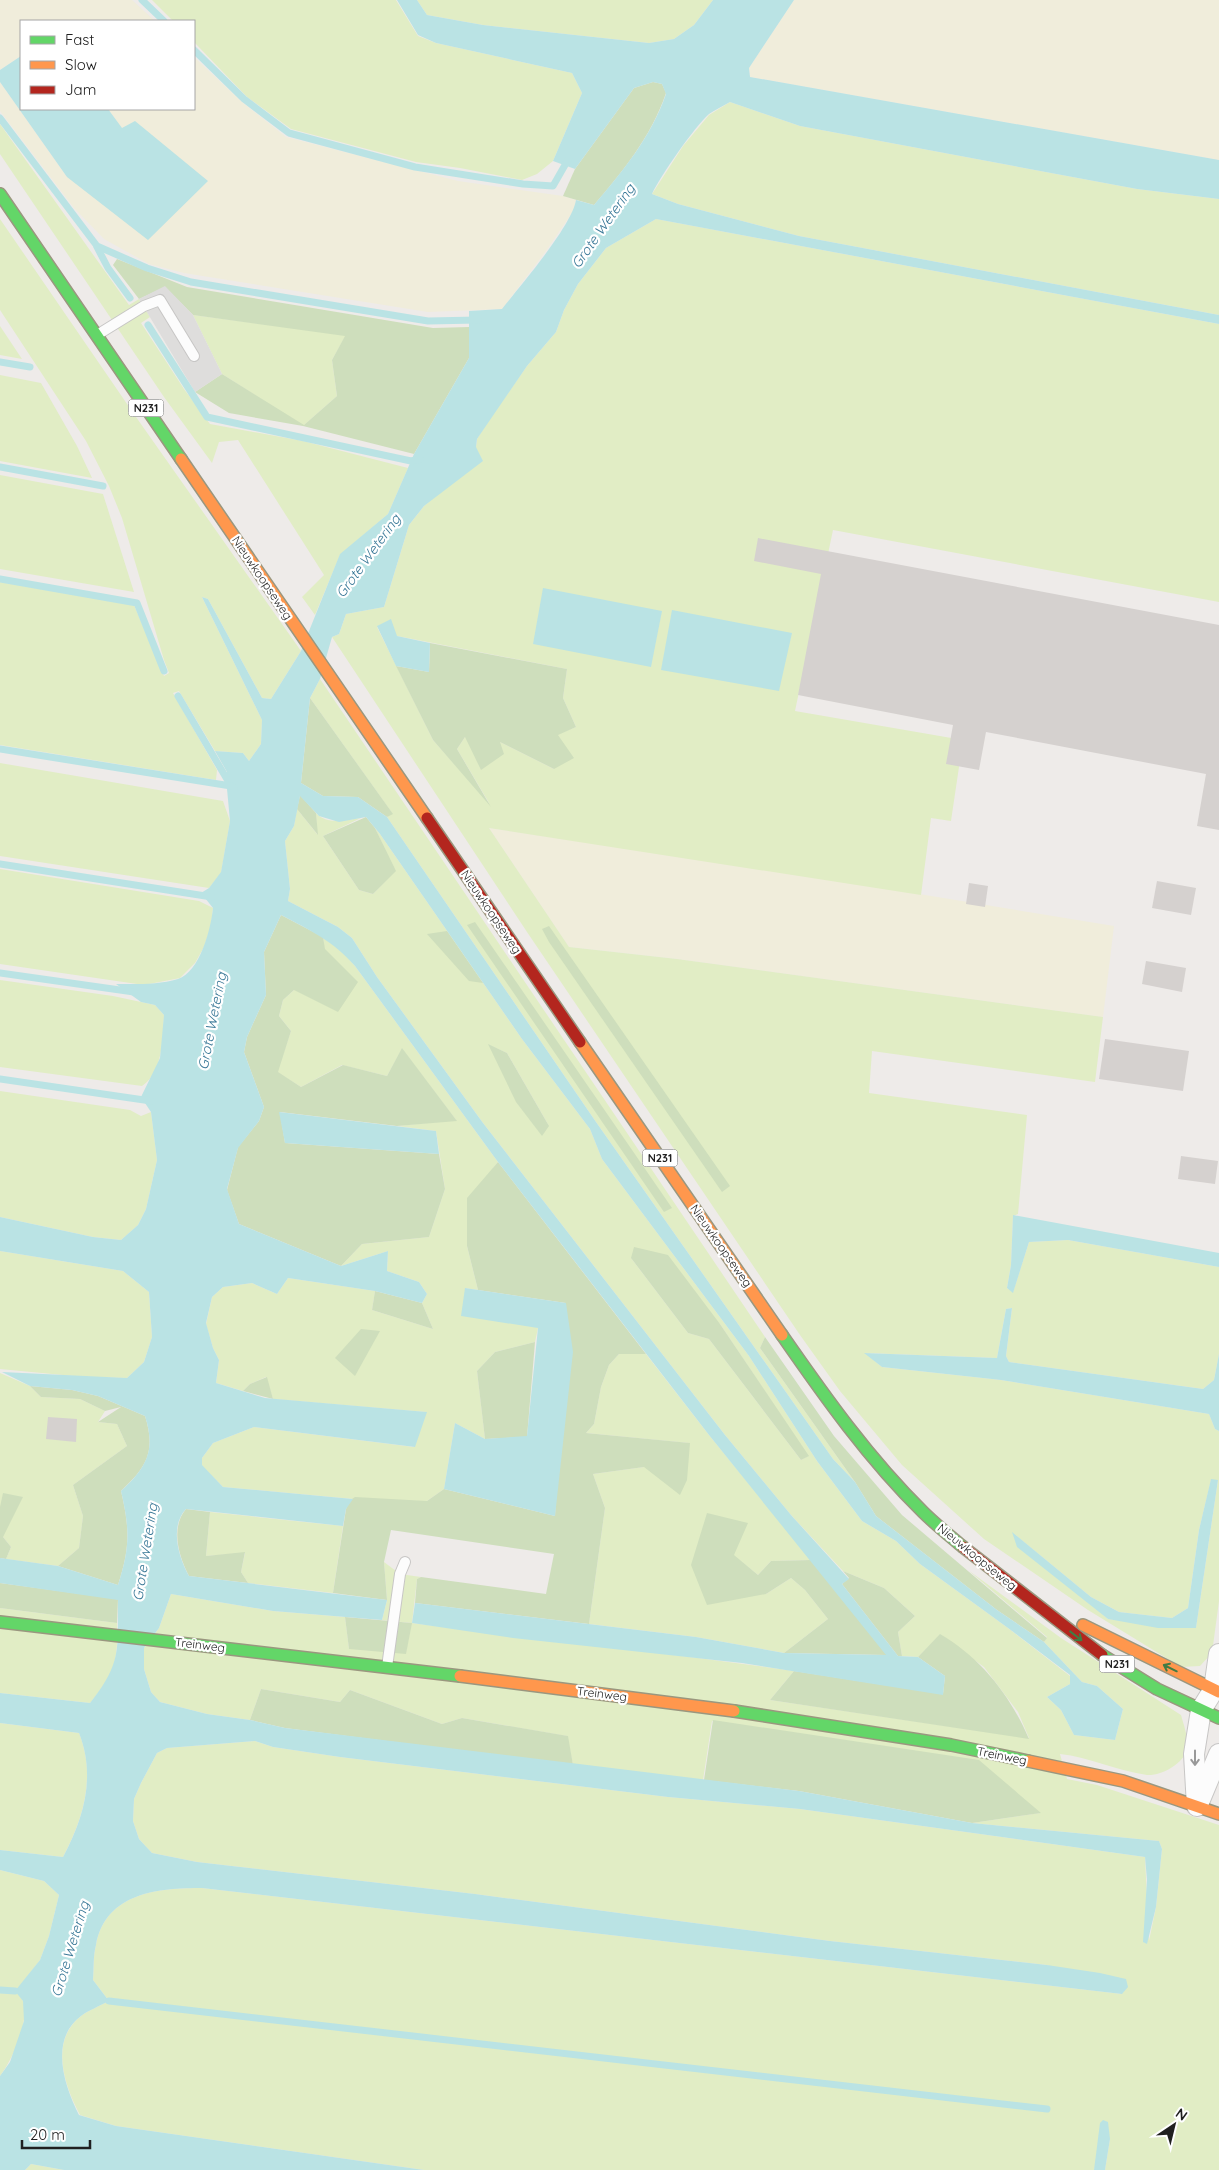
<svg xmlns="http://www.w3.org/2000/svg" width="1219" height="2170" font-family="Quicksand,sans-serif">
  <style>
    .farmland { fill: #f0eddb }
    .grass { fill: #e1edc5; fill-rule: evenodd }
    .forest { fill: #cedebc }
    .parking { fill: #dedddc }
    .water { fill: #bae3e4 }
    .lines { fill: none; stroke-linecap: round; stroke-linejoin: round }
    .stream { stroke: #bae3e4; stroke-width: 7 }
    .building { fill: #d5d1cf }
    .lane-casing { stroke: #c7c6c5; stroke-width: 12 }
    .street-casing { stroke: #c7c6c5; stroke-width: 22 }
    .fast-casing { stroke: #9a977f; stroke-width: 14 }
    .slow-casing { stroke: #9a977f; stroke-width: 14 }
    .jam-casing { stroke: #9a977f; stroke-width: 14 }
    .lane { stroke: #fcfcfc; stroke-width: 10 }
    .street { stroke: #fcfcfc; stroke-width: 20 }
    .fast { stroke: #63d668; stroke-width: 11 }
    .slow { stroke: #ff974d; stroke-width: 11 }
    .jam { stroke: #b3261e; stroke-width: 11 }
    .oneway { stroke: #427b44 }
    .oneway2 { stroke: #999 }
    .labels { text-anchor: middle; stroke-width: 4.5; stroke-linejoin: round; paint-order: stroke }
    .shield { fill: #fff; stroke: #636363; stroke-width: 1 }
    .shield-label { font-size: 11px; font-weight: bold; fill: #202020 }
    .street-label { font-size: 12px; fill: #202020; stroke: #fff }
    .water-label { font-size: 14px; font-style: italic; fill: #397897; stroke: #fff }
  </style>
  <rect width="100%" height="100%" fill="#eeebe9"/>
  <!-- farmland -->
  <g class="farmland">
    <path d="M0 0H132L155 21H21V56L0 70Z"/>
    <path d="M794 0H1219V160L750 77 749 68Z"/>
    <path d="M194 57 242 102 286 137 458 181 563 196 576 200 574 210 546 251 502 309 428 312 184 273 149 264 104 239 74 208 0 111V82L67 177 122 129 108 109H194Z"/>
    <path d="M489 828 773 870 1114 926 1103 1017 677 959 569 947Z"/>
  </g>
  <!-- grass -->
  <g class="grass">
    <path d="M152 0H396L418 36 436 43 572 73 582 93 553 161 537 174 522 180 460 168 416 162 291 129 247 97 194 42V21H173Z"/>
    <path d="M417 0H713L694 25 674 39 649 43 483 25 427 15Z"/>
    <path d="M730 102 800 126 1137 189 1219 199V315L799 236 678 204 652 194 683 146 709 115Z"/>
    <path d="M0 124 129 305 139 299 150 317 141 323 184 389 210 424 303 441 408 468 388 514 340 555 315 615 302 597 324 575 238 440 219 442 212 463 164 397 0 154Z"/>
    <path d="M0 219 136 417 301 651 271 699 262 698 208 599 202 597 262 720 261 744 249 761 243 753 215 751 179 691 173 693 217 770 216 780 0 745V582L134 605 164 676 169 673 164 660 122 518 109 486 86 441 0 310Z"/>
    <path d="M656 219 1219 324V602L833 530 795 711 963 740 951 821 931 818 921 895 489 828 569 947 677 959 1103 1017 1095 1082 872 1051 869 1093 1027 1115 1018 1214 1013 1216 1011 1265 1007 1288 1013 1292 1029 1242 1068 1240 1219 1267V1354L1214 1380 1203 1389 1009 1362 1006 1356 1012 1308 1006 1309 997 1358 865 1353 882 1367 1001 1380 1209 1414 1215 1429 1219 1431V1601L1212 1653 1200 1666 1181 1667 1088 1610 984 1539 902 1465 840 1391 800 1335 527 932 332 637 339 634 346 614 384 607 409 525 424 506 446 487 476 447 477 439 489 420 527 366 556 332 564 310 578 284 606 248ZM377 627 397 636 567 669 563 698 576 727 558 734 554 769 500 742 465 737 457 749 489 803 433 740ZM1211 1480H1218L1196 1628 1108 1619 1013 1533 1091 1597 1119 1612 1172 1618 1188 1608 1199 1530Z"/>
    <path d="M193 315 346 335 332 360 337 396 303 426 222 374Z"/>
    <path d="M0 326 22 359 0 355Z"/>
    <path d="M0 375 41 383 77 446 92 478 0 461Z"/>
    <path d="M0 475 103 494 134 592 0 569Z"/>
    <path d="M320 679 765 1337 760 1348 855 1482 833 1459 596 1122 387 817 392 813 310 698Z"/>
    <path d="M0 763 223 801 230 821 221 873 209 888 0 856Z"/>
    <path d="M297 809 317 834 316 813C326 825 347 820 361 818L323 836 359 890 373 894 395 871 375 828 380 834 522 1039 590 1129 602 1159 749 1356 817 1461 862 1521 896 1541 920 1564 1008 1628 1070 1676V1684L1047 1697 1061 1710 1074 1735 1115 1740 1123 1709 1097 1686 1082 1682 1044 1642 1047 1637 968 1570 1061 1638 1181 1715C1184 1726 1189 1739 1187 1750 1183 1764 1161 1776 1147 1775 1118 1771 1089 1757 1060 1754L1067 1779 1097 1785 1219 1825V2170H1105L1110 2139 1096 2163 1094 2170H424L116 2126 80 2115C64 2085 49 2041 81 2016 89 2010 100 2006 109 2001L93 1980C94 1968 93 1956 96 1945 106 1892 159 1888 202 1888L1122 1994 1047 1965 830 1941 475 1894 197 1862 152 1853 139 1839 133 1821 134 1799 141 1783 157 1753 167 1748 255 1741 273 1747 340 1757 668 1797 800 1809 1145 1857 1149 1941 1156 1907 1162 1849 1159 1841 972 1823 1040 1813 712 1721 703 1780 573 1765 567 1736 462 1718 442 1724 350 1690 340 1702 261 1689 250 1720 207 1714 160 1702 151 1692 144 1669V1648L159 1628 171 1594 273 1611 345 1617 349 1649 412 1623 382 1620 387 1600 384 1562 400 1574 421 1577 417 1579 412 1623C539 1641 667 1652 794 1671L770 1700 1029 1738 1018 1712 984 1667 940 1635 918 1657 902 1656 898 1632 915 1616 884 1588 843 1571 791 1515 725 1435 483 1123 377 977 352 938 338 927 288 901 290 889 285 841 294 826ZM489 1045 507 1053 549 1126ZM631 1258 720 1324 808 1456 801 1460 709 1339 688 1333Z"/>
    <path d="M0 869 199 901 213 908 211 926 204 947 195 963 180 978 144 985 0 964Z"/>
    <path d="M323 937 341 950 355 966 498 1162 493 1168 467 1246 478 1290 465 1288 538 1328 535 1342 495 1352 477 1371 485 1439 455 1423 444 1489 427 1501H405L353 1499 223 1487 201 1465 202 1458 213 1443 254 1427 414 1447 426 1412 273 1399 266 1377 250 1384 243 1391 216 1383 219 1360 213 1348 206 1324 212 1297 223 1287 252 1283 277 1294 288 1278 375 1291 372 1310 433 1329 422 1303 427 1294 419 1282 387 1271 388 1251 341 1266 362 1244 429 1237 445 1189 436 1131 397 1126 456 1120 402 1049 387 1076 342 1065 301 1087 277 1072 291 1031 279 1016 283 1000 294 990 324 948Z"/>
    <path d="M0 980 113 996 155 1005 164 1015C163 1038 163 1072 142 1086L0 1067Z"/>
    <path d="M0 1091 130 1110 141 1116 151 1112 157 1160 146 1209 138 1225 121 1240 93 1237 0 1217Z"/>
    <path d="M0 1251 123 1271 149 1292 152 1337 144 1362 127 1378 84 1377 0 1369Z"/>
    <path d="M619 1354H646L709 1435 811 1560 771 1561 758 1575 733 1555 691 1565 766 1594 791 1578 805 1590 828 1619 784 1653 696 1637 589 1624 605 1508 593 1474 644 1467 689 1443 586 1433 594 1424 601 1387 609 1365Z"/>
    <path d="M0 1373 30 1386 41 1397 80 1399 105 1411 98 1422 117 1424 127 1446 73 1485 83 1516 79 1548 58 1566 6 1559 11 1547 3 1537 0 1507Z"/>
    <path d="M210 1512 343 1526 333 1593 248 1583 241 1572 245 1553 206 1556Z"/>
    <path d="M0 1608 117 1623C118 1662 115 1672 90 1703L0 1693Z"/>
    <path d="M0 1723 79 1733C96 1776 84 1817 63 1857L0 1850Z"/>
    <path d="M0 1870 44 1881 59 1895 49 1936 40 1960 16 1991C18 1994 22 1998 23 2001 30 2022 12 2060 0 2076Z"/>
    <path d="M31 2164 64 2170H25Z"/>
  </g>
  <!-- forest -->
  <g class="forest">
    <path d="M653 82 662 84 666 93C651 137 623 171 594 205L563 196 575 169 634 88Z"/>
    <path d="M117 259 187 287 433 328 469 327V358L414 454 303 426 229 413 195 392 222 374 304 425 337 396 332 360 345 336 193 315 165 287 139 299 113 265Z"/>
    <path d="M430 643 567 669 563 698 576 727 558 735 574 758 554 769 500 742 504 754 481 770 465 737 457 749 491 807 433 740 396 666 429 672Z"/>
    <path d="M310 698 393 814 387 817 358 797 323 796 301 783Z"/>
    <path d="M300 795 316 813 318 835 297 809Z"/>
    <path d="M366 817 375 828 396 871 373 894 359 890 323 836Z"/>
    <path d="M281 915 323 937 325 949 358 982 338 1012 294 990 283 1000 279 1016 291 1031 278 1072 301 1087 343 1065 387 1076 402 1048 457 1121 397 1126 280 1112 285 1143 439 1154 445 1189 429 1237 362 1244 341 1266 239 1224 227 1190 238 1147 259 1121 264 1107 244 1052 247 1037 266 995 264 952Z"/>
    <path d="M475 922 672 1208 664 1212 467 925Z"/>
    <path d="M549 926 730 1186 722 1192 549 942 542 929Z"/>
    <path d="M447 931 483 983 469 981 427 934Z"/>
    <path d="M488 1044 507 1053 549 1126 542 1136 516 1102Z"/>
    <path d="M498 1162 646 1354H619L609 1365 601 1387 594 1424 586 1433 690 1443 687 1480 680 1495 644 1467 593 1474 605 1508 589 1624 415 1603 417 1579 421 1577 546 1594 554 1554 391 1530 384 1562 387 1600 333 1593 346 1509 349 1501 355 1497 427 1501 444 1489 555 1516 566 1303 478 1290 467 1246V1198Z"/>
    <path d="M634 1247 668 1255 720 1324 809 1456 801 1460 709 1339 688 1333 631 1258Z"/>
    <path d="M375 1291 422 1303 433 1329 372 1310Z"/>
    <path d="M361 1329 380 1331 355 1376 335 1358Z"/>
    <path d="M765 1337 834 1436 902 1515 1047 1638 1044 1642 997 1610 876 1516 855 1482 760 1348Z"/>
    <path d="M535 1342 527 1437 485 1439 477 1371 495 1352Z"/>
    <path d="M267 1377 273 1399 243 1391 250 1384Z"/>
    <path d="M30 1386 72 1390 98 1396 145 1416C156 1451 147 1467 121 1491 130 1530 130 1547 118 1585L58 1566 79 1548 83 1516 73 1485 127 1446 117 1424 98 1422 121 1407 105 1411 80 1399 41 1397Z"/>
    <path d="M3 1493 23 1497 3 1537 11 1547 6 1559 0 1558V1507Z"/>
    <path d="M186 1509 210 1512 206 1556 245 1552 241 1572 248 1583 189 1576C179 1557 170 1528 186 1509Z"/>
    <path d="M707 1513 748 1523 734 1555 758 1575 771 1561 811 1560 887 1655 784 1653 828 1619 805 1590 791 1578 766 1594 707 1605 691 1565Z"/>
    <path d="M843 1571 884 1588 915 1616 898 1632 902 1656H898L842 1584 849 1578Z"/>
    <path d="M0 1583 118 1599 117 1623 0 1608Z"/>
    <path d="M345 1617 412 1623 406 1654 349 1649Z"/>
    <path d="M940 1634C981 1658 1010 1695 1029 1739L770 1700 794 1671 943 1694 945 1676 918 1657Z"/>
    <path d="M261 1689 340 1702 350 1690 442 1724 462 1718 568 1736 573 1765 285 1728 250 1720Z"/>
    <path d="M713 1720 979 1760 1041 1813 972 1823 799 1791 704 1780Z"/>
  </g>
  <!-- parking -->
  <path class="parking" d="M165 286 193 315 222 374 195 392 139 299Z"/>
  <!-- water -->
  <g class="water">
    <path d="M397 0H417L427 15 483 25 649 43 674 39 694 25 713 0H794L749 68 750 77 1219 160V199L1137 189 800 126 730 102C723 106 715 110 709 114 695 126 659 178 652 194L678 204 799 236 1219 315V324L656 219 606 248 578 284 564 310 556 332 527 366 477 439 476 447 483 461 424 506 409 525 384 607 346 614 339 634 332 637 320 679 310 698 301 783 323 796 358 797 387 817 596 1122 833 1459 855 1482 876 1516 997 1610 1044 1642 1082 1682 1097 1686 1123 1709 1115 1740 1074 1735 1061 1710 1047 1697 1070 1684V1675L1008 1628 920 1564 896 1541 862 1521 817 1461 749 1356 602 1159 590 1129 522 1039 380 834 366 817 339 822 319 816 300 796 294 826 285 841 290 889 288 901 338 927 352 938 377 977 483 1123 725 1435 791 1515 849 1579 842 1584 898 1656 918 1657 945 1676 943 1695 742 1663 513 1638 412 1623 415 1603 696 1637 784 1653 886 1655 709 1435 498 1162 355 966C333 941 310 930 281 915L264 952 266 995 247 1037 244 1052 264 1107 259 1121 238 1148 227 1189 239 1224 341 1266 388 1251 387 1271 419 1282 427 1294 422 1303 375 1291 288 1278 277 1294 252 1283 223 1287 212 1297 206 1323 213 1348 219 1360 216 1383 265 1398 427 1412 415 1447 254 1427 213 1443 202 1458V1465L223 1487 353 1499 346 1509 343 1526 186 1509C169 1527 179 1558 189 1576L387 1600 382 1620 273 1611 171 1594 159 1628 144 1648V1669L151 1692 160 1702 207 1714 250 1720 285 1728 799 1791 972 1823 1159 1841 1162 1849 1156 1907 1147 1944 1143 1942 1147 1880 1145 1857 800 1809 668 1797 340 1757 273 1747 255 1741 167 1748 157 1753 141 1783 134 1799 133 1821 139 1839 152 1853 197 1862 475 1894 830 1941 1047 1965 1100 1973 1126 1979 1128 1987 1122 1994 202 1888C159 1888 106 1892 96 1945 93 1956 94 1968 93 1980L109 2001C100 2006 89 2010 81 2016 49 2040 64 2085 79 2115L116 2126 424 2170H64L31 2164 25 2170H0V2076L10 2062 24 2021 23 2001 15 1991 40 1960 49 1936 59 1895 44 1881 0 1870V1850L63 1857C84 1818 96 1776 79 1733L0 1723V1693L90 1703C123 1662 117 1648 118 1600L0 1583V1558L58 1566 118 1585C130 1547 130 1530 121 1491 147 1467 156 1450 145 1416L98 1396 72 1390 30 1386 2 1372 127 1378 144 1362 152 1337 149 1292 123 1271 0 1251V1217L93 1237 121 1240 138 1225 146 1209 157 1160 151 1112 141 1097 160 1058 164 1015 155 1005 141 1002 116 984C136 984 158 985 178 979 200 972 211 928 213 908L201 893 209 888 221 872 230 821 227 789V772L215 751 243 753 249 761 261 744 262 720 202 597 208 599 262 698 271 699 301 651 340 554 388 514 414 454 469 358V311L502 309C520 286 572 226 576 200L594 205C623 171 651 137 666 94L662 84 653 82 634 88 575 169 553 161 582 93 572 73 436 43 418 35Z"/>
    <path d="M21 56V109H108L122 128 135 121 208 181 148 240 67 177 0 82V70Z"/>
    <path d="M543 588 662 611 651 667 533 644Z"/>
    <path d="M672 610 792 633 779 691 661 670Z"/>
    <path d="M391 619 397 636 430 643 429 672 396 666 377 626Z"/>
    <path d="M279 1112 436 1131 439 1154 285 1143Z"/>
    <path d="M1013 1215 1219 1253V1267L1068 1240 1029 1242 1013 1293 1007 1288 1011 1265Z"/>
    <path d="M465 1288 566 1303 573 1352 555 1516 444 1489 455 1423 485 1439 527 1436 538 1328 461 1316Z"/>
    <path d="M1012 1308 1006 1356 1009 1362 1203 1389 1214 1380 1219 1354V1431L1215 1429 1209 1414 1001 1380 882 1367 864 1353 997 1358 1006 1309Z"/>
    <path d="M1211 1479 1218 1480 1196 1628H1158L1108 1619 1017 1547 1012 1532 1091 1597 1119 1612 1172 1618 1188 1608 1199 1530Z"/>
    <path d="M1103 2120 1108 2122 1110 2139 1105 2170H1094L1100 2123Z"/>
  </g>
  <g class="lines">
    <!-- stream -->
    <g class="stream">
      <path d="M142 0 164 21"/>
      <path d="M194 50 244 99 289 133 415 167 523 184 553 186 569 158"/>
      <path d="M0 118 97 246 147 268 191 282 428 321 478 320"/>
      <path d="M97 247 108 268 130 298"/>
      <path d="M148 325 207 417 411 461 420 459"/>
      <path d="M0 362 30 367"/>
      <path d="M0 467 103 486"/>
      <path d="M0 579 137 603 164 671"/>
      <path d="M178 696 231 786"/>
      <path d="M0 749 231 786 234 788"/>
      <path d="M0 864 212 897"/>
      <path d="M0 973 134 992"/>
      <path d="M0 1079 151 1101"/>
      <path d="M0 1990 15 1991"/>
      <path d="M109 2001 1047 2109"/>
    </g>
  </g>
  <!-- building -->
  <g class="building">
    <path d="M758 538 1219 625V830L1197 826 1206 774 986 732 979 770 946 764 953 725 798 695 821 574 754 561Z"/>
    <path d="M1157 881 1196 888 1191 915 1152 908Z"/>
    <path d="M969 883 988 886 985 907 966 904Z"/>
    <path d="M1146 961 1186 968 1182 992 1142 984Z"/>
    <path d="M1105 1039 1189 1051 1183 1091 1099 1079Z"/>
    <path d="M1181 1156 1218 1161 1215 1184 1178 1179Z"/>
    <path d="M48 1417 77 1419 76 1442 46 1439Z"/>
  </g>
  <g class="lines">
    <!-- lane casing -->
    <g class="lane-casing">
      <g id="lane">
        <path d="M97 335 144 306 160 300 194 356"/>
        <path d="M387 1667 400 1574 405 1562"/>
      </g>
    </g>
    <!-- street casing -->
    <g class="street-casing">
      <g id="street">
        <path d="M1199 1802 1219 1754"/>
        <path d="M1197 1806 1194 1754 1201 1710 1214 1689 1219 1654"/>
      </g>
    </g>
    <!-- fast casing -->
    <g class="fast-casing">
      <g id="fast">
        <path d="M0 194 181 459"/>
        <path d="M782 1335C825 1397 869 1459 923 1512 935 1524 950 1536 963 1547"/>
        <path d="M0 1622 460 1676"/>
        <path d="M1102 1655 1157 1689 1219 1718"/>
        <path d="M734 1711 951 1745 1028 1761"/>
      </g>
    </g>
    <!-- slow casing -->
    <g class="slow-casing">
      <g id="slow">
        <path d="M181 459 427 818"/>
        <path d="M580 1042 782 1335"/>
        <path d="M1083 1625 1219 1692"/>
        <path d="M460 1676 734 1711"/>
        <path d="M1028 1761 1123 1781 1219 1814"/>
      </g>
    </g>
    <!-- jam casing -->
    <g class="jam-casing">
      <g id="jam">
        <path d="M427 818 580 1042"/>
        <path d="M963 1547 1102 1655"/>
      </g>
    </g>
    <!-- lane -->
    <use href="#lane" class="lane"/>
    <!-- street -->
    <use href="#street" class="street"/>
    <!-- fast -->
    <use href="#fast" class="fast"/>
    <!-- slow -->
    <use href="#slow" class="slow"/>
    <!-- jam -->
    <use href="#jam" class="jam"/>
  </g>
  <!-- one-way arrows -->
  <defs><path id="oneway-shaft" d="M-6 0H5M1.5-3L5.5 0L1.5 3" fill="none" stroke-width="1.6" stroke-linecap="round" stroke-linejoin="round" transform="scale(1.25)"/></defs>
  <g class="oneway">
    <use href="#oneway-shaft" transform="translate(1076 1636) rotate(38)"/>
    <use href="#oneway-shaft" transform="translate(1170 1668) rotate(-154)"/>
  </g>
  <use class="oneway2" href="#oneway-shaft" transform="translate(1195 1758) rotate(90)"/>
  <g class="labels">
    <!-- shield labels -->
    <g class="shield">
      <rect x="128.5" y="399.5" width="35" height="17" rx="4"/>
      <rect x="642.5" y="1149.5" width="35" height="17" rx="4"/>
      <rect x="1099.5" y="1655.5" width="35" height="17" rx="4"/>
    </g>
    <g class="shield-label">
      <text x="146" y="412">N231</text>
      <text x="660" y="1162">N231</text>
      <text x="1117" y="1668">N231</text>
    </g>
    <!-- street labels -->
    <g class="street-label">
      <text transform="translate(262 578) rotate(56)" y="4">Nieuwkoopseweg</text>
      <text transform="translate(491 912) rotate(56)" y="4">Nieuwkoopseweg</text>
      <text transform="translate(721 1246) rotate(55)" y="4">Nieuwkoopseweg</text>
      <text transform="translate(977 1557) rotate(39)" y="4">Nieuwkoopseweg</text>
      <text transform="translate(200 1645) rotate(7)" y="4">Treinweg</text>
      <text transform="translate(602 1694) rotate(7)" y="4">Treinweg</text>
      <text transform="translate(1002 1756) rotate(11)" y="4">Treinweg</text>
    </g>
    <!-- water labels -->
    <g class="water-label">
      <text transform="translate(603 226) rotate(-55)" y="5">Grote Wetering</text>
      <text transform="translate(368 556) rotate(-54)" y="5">Grote Wetering</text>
      <text transform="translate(212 1021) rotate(-79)" y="5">Grote Wetering</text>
      <text transform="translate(145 1552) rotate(-81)" y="5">Grote Wetering</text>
      <text transform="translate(70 1949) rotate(-73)" y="5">Grote Wetering</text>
    </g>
  </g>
  <!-- legend -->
  <rect x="20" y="20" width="175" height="90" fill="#ffffff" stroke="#a6a6a6"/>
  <rect x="30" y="36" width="25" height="8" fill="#63d668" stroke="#a6a6a6"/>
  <text x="65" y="45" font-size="15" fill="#202020">Fast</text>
  <rect x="30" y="61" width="25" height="8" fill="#ff974d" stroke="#a6a6a6"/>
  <text x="65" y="70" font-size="15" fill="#202020">Slow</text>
  <rect x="30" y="86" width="25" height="8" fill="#b3261e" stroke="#a6a6a6"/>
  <text x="65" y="95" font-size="15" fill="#202020">Jam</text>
  <!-- north arrow -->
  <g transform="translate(1174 2125) rotate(35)" stroke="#ffffff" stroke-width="4" paint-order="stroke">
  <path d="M0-4L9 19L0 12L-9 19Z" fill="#202020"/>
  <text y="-8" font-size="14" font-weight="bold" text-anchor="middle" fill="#202020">N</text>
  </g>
  <!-- scale -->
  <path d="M22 2140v8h68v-8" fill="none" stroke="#202020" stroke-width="2.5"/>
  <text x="30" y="2140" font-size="15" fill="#202020" stroke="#ffffff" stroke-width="4" paint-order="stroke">20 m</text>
</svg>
